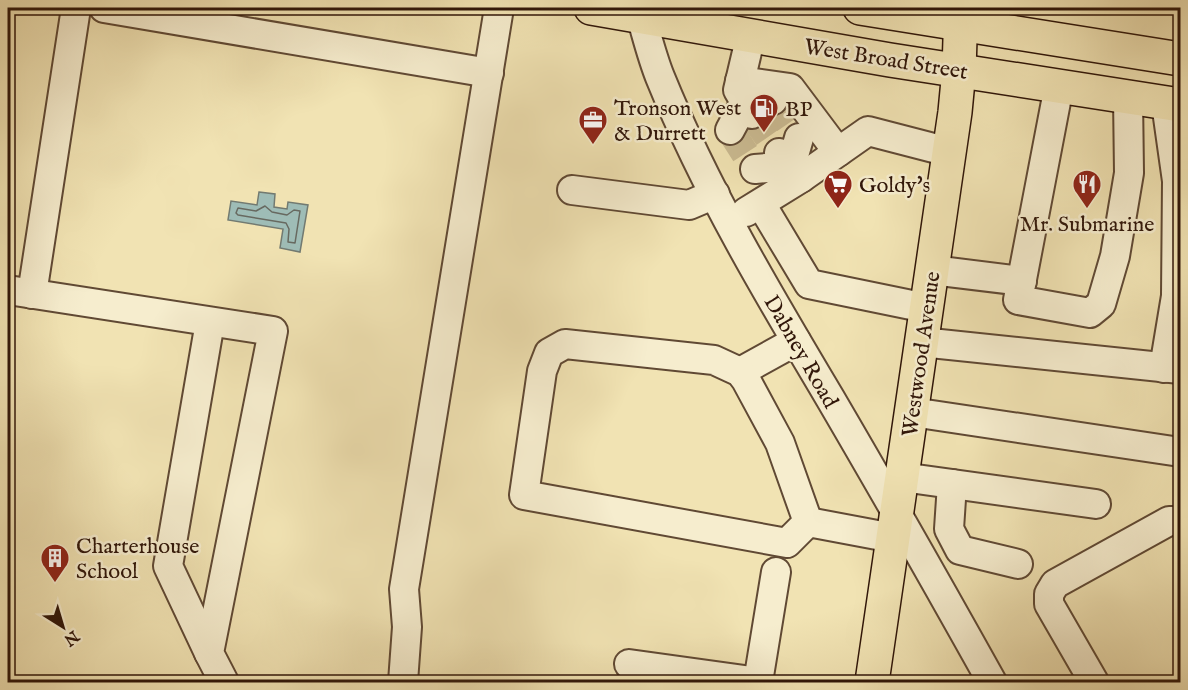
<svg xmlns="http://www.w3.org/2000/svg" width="1188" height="690" font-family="'IM FELL English',serif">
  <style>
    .water { fill: #9ebcb6; stroke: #727a71; stroke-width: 1.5 }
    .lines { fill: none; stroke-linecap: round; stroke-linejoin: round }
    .shore { stroke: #676960; stroke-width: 1.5 }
    .minor-tunnel { stroke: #caba91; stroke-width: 28; stroke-dasharray: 28 14; stroke-linecap: butt }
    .minor-casing { stroke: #604934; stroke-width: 32 }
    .major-casing { stroke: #301609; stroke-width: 36 }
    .minor { stroke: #f6edce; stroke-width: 28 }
    .major { stroke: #f1e3b3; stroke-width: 33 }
    .labels { text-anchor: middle; stroke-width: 5; stroke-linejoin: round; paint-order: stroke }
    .street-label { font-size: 22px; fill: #301609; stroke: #f6edce }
    .poi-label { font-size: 22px; fill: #301609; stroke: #f6edce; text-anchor: start }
  </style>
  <rect width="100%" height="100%" fill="#f1e3b3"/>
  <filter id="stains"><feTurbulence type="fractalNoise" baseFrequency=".00333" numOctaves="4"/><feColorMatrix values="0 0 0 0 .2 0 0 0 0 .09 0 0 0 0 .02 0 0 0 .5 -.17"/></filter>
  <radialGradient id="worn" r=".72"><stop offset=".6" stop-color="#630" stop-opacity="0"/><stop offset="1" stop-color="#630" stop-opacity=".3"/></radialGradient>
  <!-- water -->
  <path class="water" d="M259 192 275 194 274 207 287 209 288 202 308 205 300 252 280 248 283 229 228 220 231 201 257 205Z"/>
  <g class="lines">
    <!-- shore -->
    <path class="shore" d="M265 206 272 212 287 215 294 210 300 211 295 243 288 242 289 229 286 223 238 215 236 213 238 208 256 211Z"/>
    <!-- minor-tunnel -->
    <g class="minor-tunnel">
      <path d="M773 100 799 138"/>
      <path d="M752 114 779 153"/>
      <path d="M730 130 755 169"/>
    </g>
    <!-- minor casing -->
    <g class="minor-casing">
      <g id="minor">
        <path d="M104 8 489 73"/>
        <path d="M642 8 641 16C647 36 652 57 660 77 706 190 768 294 830 398 885 492 939 587 992 682"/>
        <path d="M751 35 738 90 745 102 773 100"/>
        <path d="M740 81 790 88 838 152"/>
        <path d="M1059 86 1018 300 1090 313 1101 304 1115 256 1129 173 1128 97"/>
        <path d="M1166 103 1177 181 1176 296H1180"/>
        <path d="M730 130 745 102 752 114"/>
        <path d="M755 169 791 166 799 138"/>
        <path d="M801 178 868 131 949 152"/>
        <path d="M572 190 689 205 715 194"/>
        <path d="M761 204 809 284 926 308"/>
        <path d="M746 212 801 178 779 153"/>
        <path d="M932 270 1022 281"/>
        <path d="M8 290 273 331 209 653 224 682"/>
        <path d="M32 294 76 8"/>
        <path d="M921 342 1180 369"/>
        <path d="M1164 368 1176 296"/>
        <path d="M740 372 796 341"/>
        <path d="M912 412 1180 452"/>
        <path d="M902 477 1096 504"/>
        <path d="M952 484 949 529 960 550 1018 564"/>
        <path d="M808 522 787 543 524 495 542 371 549 353 565 344 714 360 740 372 746 380 780 443 808 522 893 538"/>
        <path d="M209 653 168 566 210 322"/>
        <path d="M629 664 759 682"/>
        <path d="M403 682 407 627 404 589 499 8"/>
        <path d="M758 682 776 572"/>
        <path d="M1094 682 1049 604V594L1055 584 1169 521H1180"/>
      </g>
    </g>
    <!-- major casing -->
    <g class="major-casing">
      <g id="major">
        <path d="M591 8 890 60 1180 105"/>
        <path d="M860 8 1180 59"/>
        <path d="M872 682 955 112 959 70 961 8"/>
      </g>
    </g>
    <!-- minor -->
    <use href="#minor" class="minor"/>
    <!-- major -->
    <use href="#major" class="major"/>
  </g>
  <!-- icons -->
  <defs>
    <g id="fuel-pin" transform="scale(1.5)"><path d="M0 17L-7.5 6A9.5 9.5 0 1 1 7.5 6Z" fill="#8f2418" stroke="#f6edce"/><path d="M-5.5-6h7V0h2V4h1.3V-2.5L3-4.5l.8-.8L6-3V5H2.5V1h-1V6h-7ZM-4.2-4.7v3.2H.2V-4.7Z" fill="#fff"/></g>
    <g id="office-pin" transform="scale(1.5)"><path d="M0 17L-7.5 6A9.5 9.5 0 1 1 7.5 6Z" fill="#8f2418" stroke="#f6edce"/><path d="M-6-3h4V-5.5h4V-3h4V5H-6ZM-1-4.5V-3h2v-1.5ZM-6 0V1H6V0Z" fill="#fff"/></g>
    <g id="supermarket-pin" transform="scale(1.5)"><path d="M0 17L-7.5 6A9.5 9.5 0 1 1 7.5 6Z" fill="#8f2418" stroke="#f6edce"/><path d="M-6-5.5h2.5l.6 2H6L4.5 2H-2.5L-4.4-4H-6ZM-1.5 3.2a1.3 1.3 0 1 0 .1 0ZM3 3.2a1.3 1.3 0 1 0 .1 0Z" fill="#fff"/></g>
    <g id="restaurant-pin" transform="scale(1.5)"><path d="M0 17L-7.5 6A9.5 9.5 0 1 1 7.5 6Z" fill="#8f2418" stroke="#f6edce"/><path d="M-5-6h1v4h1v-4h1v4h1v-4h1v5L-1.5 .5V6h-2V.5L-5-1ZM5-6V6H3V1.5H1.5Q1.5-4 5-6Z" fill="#fff"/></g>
    <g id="building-pin" transform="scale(1.5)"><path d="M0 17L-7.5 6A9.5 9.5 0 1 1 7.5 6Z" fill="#8f2418" stroke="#f6edce"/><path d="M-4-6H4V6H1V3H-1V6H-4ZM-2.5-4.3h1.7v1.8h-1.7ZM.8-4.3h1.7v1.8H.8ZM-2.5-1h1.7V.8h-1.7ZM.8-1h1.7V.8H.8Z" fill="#fff"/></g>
  </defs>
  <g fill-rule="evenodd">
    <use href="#fuel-pin" x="764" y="108"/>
    <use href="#office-pin" x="593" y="120"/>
    <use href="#supermarket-pin" x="838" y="184"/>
    <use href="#restaurant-pin" x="1087" y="184"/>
    <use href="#building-pin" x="55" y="558"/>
  </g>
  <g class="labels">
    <!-- street labels -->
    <g class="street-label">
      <text transform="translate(886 58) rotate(9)" y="8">West Broad Street</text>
      <text transform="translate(802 351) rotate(60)" y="8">Dabney Road</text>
      <text transform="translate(920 354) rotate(-82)" y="8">Westwood Avenue</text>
    </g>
    <!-- poi labels -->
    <g class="poi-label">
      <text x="614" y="115">Tronson West<tspan x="614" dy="25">&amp; Durrett</tspan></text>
      <text x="785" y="116">BP</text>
      <text x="859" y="192">Goldy's</text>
      <text x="1087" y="231" text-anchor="middle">Mr. Submarine</text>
      <text x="76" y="553">Charterhouse<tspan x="76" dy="25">School</tspan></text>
    </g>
  </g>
  <!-- margin -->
  <rect width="1188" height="690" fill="none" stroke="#f1e3b3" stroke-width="30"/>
  <rect x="9" y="9" width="1170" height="672" fill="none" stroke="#301609" stroke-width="3"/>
  <rect x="15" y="15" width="1158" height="660" fill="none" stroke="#301609" stroke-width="1.5"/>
  <!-- north arrow -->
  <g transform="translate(63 627) rotate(143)" stroke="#f6edce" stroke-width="4.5" paint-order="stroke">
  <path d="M0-4.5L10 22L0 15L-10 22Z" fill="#301609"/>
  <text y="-9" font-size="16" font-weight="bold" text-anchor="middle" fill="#301609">N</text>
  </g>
  <rect width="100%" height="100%" filter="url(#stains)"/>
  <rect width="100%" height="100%" fill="url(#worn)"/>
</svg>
